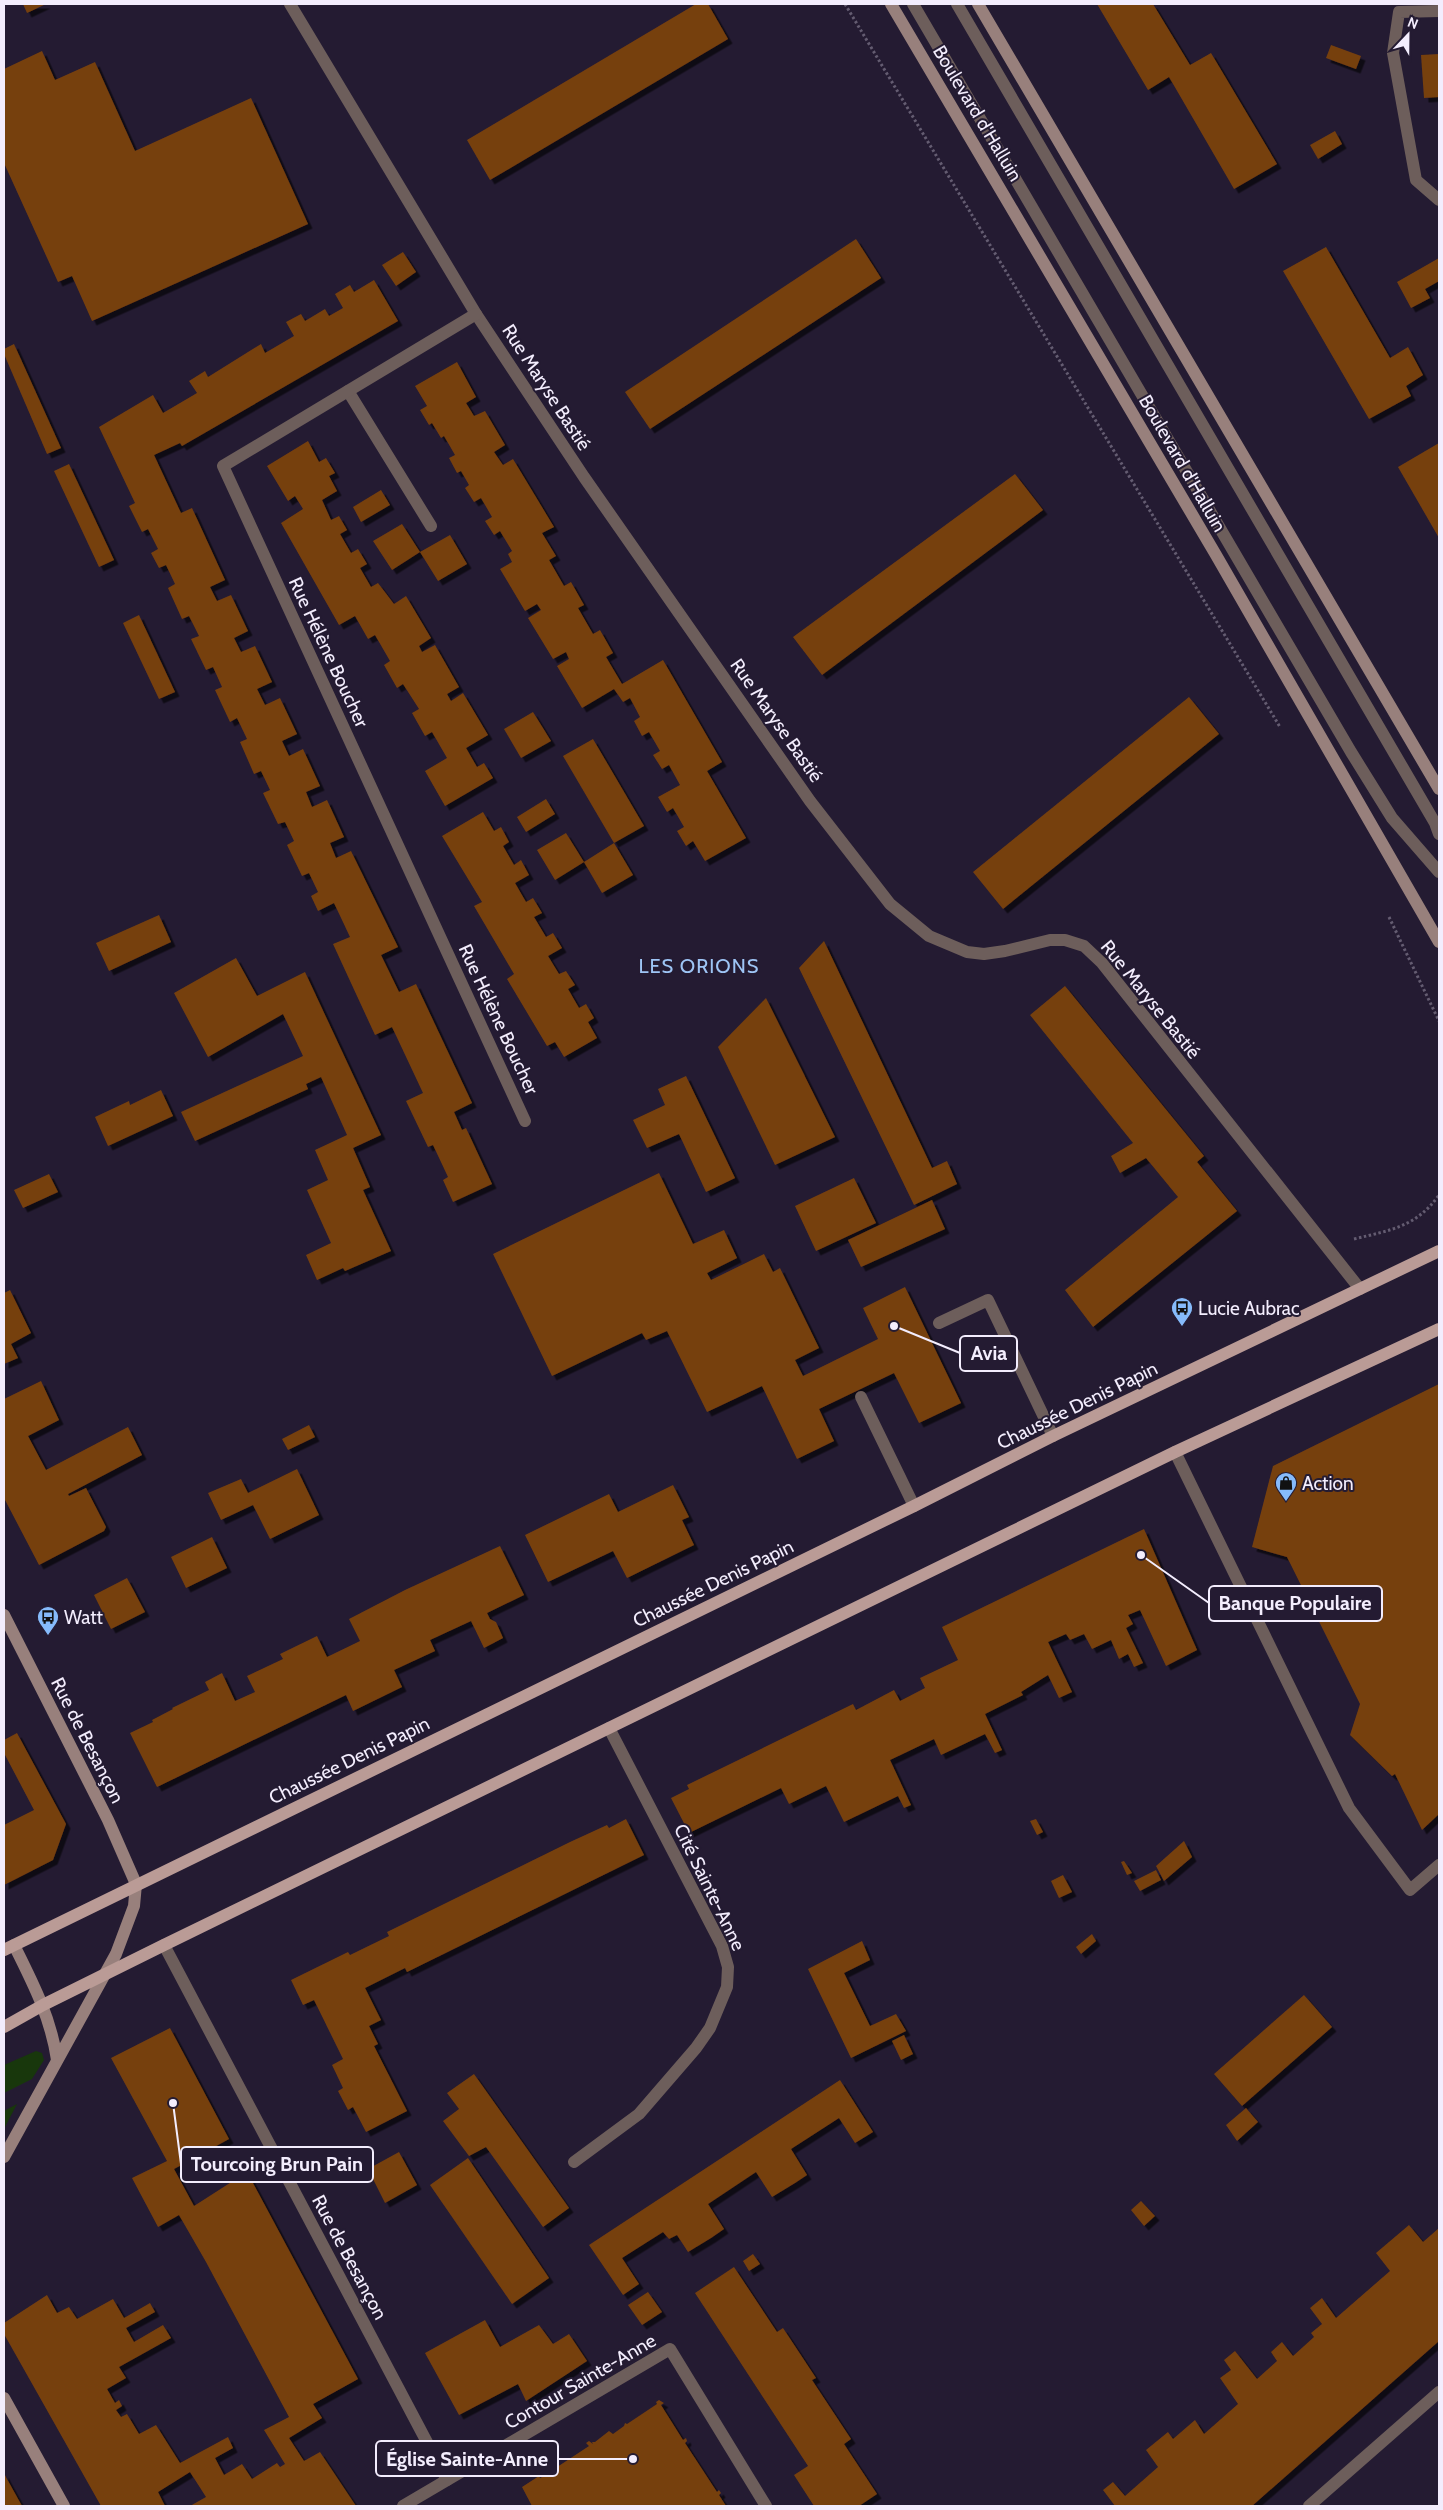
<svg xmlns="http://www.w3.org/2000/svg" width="1443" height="2510" font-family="Cabin,sans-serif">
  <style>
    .green { fill: #18370c }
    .building { fill: #763f0f; filter: url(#shadow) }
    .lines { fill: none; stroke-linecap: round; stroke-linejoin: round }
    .path { stroke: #645c71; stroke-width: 3; stroke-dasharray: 2.5 2.5; stroke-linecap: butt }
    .service { stroke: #6d5e5b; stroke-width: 12 }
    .minor { stroke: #6d5e5b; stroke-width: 12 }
    .secondary { stroke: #98807c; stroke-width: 12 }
    .primary { stroke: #ba9b96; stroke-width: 12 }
    .labels { text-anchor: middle; stroke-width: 4; stroke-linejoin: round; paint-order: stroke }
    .street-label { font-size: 19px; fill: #f3edfd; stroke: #241b32 }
    .poi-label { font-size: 19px; fill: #f3edfd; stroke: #241b32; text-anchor: start }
    .neighbourhood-label { font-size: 20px; letter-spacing: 1px; fill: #9ec5f5; stroke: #241b32 }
    .leader { fill: none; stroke: #f3edfd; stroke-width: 2 }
    .callout-dot { fill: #f3edfd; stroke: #241b32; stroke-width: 2 }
    .callout { fill: #241b32; stroke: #f3edfd; stroke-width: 2 }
    .callout-label { font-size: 20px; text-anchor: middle; font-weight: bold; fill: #f3edfd }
  </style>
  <defs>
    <filter id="shadow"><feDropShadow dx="4.5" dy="4.5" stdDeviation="0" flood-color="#0009"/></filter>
  </defs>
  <rect width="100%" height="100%" fill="#241b32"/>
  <!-- green -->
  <g class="green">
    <path d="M36 2051 42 2053 44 2060 32 2079 4 2093V2065Z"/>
    <path d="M17 2104 4 2129V2111Z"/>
  </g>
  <!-- building -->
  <g class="building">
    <path d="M23 4H46L27 13Z"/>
    <path d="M696 4H708L728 39 490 180 467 140Z"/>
    <path d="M1097 4H1153L1190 65 1211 53 1277 164 1234 189 1169 77 1148 90Z"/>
    <path d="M1331 45 1361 56 1356 69 1326 58Z"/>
    <path d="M42 51 55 80 95 62 135 151 251 98 308 224 92 321 72 276 58 282 4 163V69Z"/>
    <path d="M1439 54V97L1424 98 1421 55Z"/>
    <path d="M1335 131 1342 144 1318 159 1310 145Z"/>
    <path d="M856 239 881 278 650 429 625 392Z"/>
    <path d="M1326 247 1390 358 1408 347 1423 375 1406 386 1411 396 1369 419 1283 271Z"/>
    <path d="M403 252 416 272 396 286 382 265Z"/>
    <path d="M1439 258V281L1425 289 1430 298 1411 308 1397 282Z"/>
    <path d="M374 280 398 321 182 446 180 443 154 455 181 513 192 508 225 580 210 587 217 601 231 595 248 631 234 638 241 652 255 646 272 682 257 689 265 705 280 698 297 734 282 741 289 756 303 749 320 786 306 792 312 807 327 800 344 837 330 843 336 858 351 851 398 947 381 955 399 992 416 984 472 1103 454 1112 462 1130 466 1128 492 1184 453 1202 443 1180 448 1177 433 1145 428 1147 406 1101 423 1093 392 1027 375 1035 333 944 350 937 334 903 318 911 311 896 318 892 309 873 302 876 287 845 294 841 285 822 278 824 263 793 270 790 261 771 254 774 240 742 247 739 237 718 230 722 215 690 222 687 213 667 206 670 191 639 199 636 189 616 182 619 168 588 175 584 166 565 159 568 151 553 158 549 148 529 142 532 129 506 135 503 99 427 153 395 163 413 197 393 189 381 205 371 208 377 261 344 265 353 294 336 286 322 301 314 305 321 325 309 329 316 343 308 335 294 350 285 354 292Z"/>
    <path d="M14 344 61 448 47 454 4 354V349Z"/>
    <path d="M457 362 476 397 466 403 474 416 485 411 505 445 494 452 503 465 513 459 554 527 542 533 556 556 549 560 564 586 571 582 584 605 578 608 593 634 600 630 613 653 606 657 622 684 663 660 722 762 707 771 746 838 705 861 693 841 686 846 677 831 684 827 673 808 667 812 658 797 680 785 669 765 662 769 653 755 660 751 649 732 642 736 634 721 640 717 630 698 623 702 614 689 582 708 557 666 569 659 566 652 553 659 528 618 541 610 537 604 525 611 500 569 512 562 508 554 512 551 500 531 494 535 485 521 492 517 481 498 474 502 465 488 469 485 461 471 457 473 449 458 455 455 444 436 441 438 432 423 429 425 420 410 427 406 415 386Z"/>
    <path d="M308 441 319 462 326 458 335 473 329 476 337 491 322 500 331 520 339 516 347 530 340 534 351 553 358 549 367 564 360 568 371 587 378 583 394 604 406 596 431 638 419 646 422 652 435 645 459 687 447 694 451 701 463 693 488 735 466 748 477 767 484 763 493 778 445 806 425 771 447 758 432 732 425 736 412 713 419 709 403 684 397 688 384 665 390 661 375 635 368 639 355 616 339 625 281 523 303 509 295 496 288 501 267 466Z"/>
    <path d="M1439 443V538L1398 467Z"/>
    <path d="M69 464 114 560 99 567 54 471Z"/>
    <path d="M1015 474 1043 510 822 675 793 637Z"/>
    <path d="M381 490 390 505 361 522 353 507Z"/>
    <path d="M402 524 420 552 450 535 467 564 438 581 420 552 392 570 373 541Z"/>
    <path d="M139 615 175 692 159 699 123 623Z"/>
    <path d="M1189 697 1219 734 1003 909 973 872Z"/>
    <path d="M533 712 551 741 521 758 504 729Z"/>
    <path d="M593 739 644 826 614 843 563 756Z"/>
    <path d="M546 799 555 814 526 832 517 817Z"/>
    <path d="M483 812 494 831 501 827 509 842 503 846 514 865 521 860 529 875 515 883 526 902 533 898 542 913 534 917 546 937 553 933 562 948 548 956 559 974 566 971 575 985 568 989 579 1008 586 1004 594 1018 588 1022 597 1038 564 1057 555 1042 547 1046 507 979 514 974 474 906 482 902 442 836Z"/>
    <path d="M566 833 584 862 555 880 537 850Z"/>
    <path d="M614 843 633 875 602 893 584 862Z"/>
    <path d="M159 915 171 942 109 971 96 943Z"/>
    <path d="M824 941 932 1168 947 1161 957 1184 914 1205 799 968Z"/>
    <path d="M236 958 257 996 305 972 381 1135 353 1148 370 1187 363 1190 391 1251 345 1271 343 1268 317 1280 306 1255 331 1243 307 1190 328 1180 315 1150 347 1135 321 1077 306 1084 308 1089 195 1141 181 1112 303 1056 283 1014 208 1057 174 993Z"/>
    <path d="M1065 986 1204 1156 1197 1162 1237 1211 1093 1327 1065 1290 1178 1197 1146 1158 1120 1173 1111 1156 1133 1143 1030 1015Z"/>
    <path d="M766 998 835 1137 775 1165 718 1047Z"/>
    <path d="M686 1076 735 1178 706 1192 679 1134 647 1148 633 1120 665 1105 658 1089Z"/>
    <path d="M161 1090 173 1116 108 1146 95 1117 129 1101 130 1105Z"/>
    <path d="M659 1173 693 1244 724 1230 737 1258 707 1273 711 1280 764 1254 773 1272 780 1268 819 1348 795 1360 803 1376 878 1339 863 1308 905 1287 961 1403 919 1423 894 1373 819 1409 834 1441 797 1459 762 1386 707 1412 667 1331 646 1340 642 1333 552 1376 493 1254Z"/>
    <path d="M49 1174 58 1192 23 1208 14 1190Z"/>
    <path d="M854 1178 876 1223 816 1251 795 1206Z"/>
    <path d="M932 1200 945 1229 861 1267 848 1240Z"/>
    <path d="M10 1290 31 1333 11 1344 18 1358 4 1364V1293Z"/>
    <path d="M41 1381 59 1420 28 1436 46 1470 128 1427 142 1455 68 1494 69 1496 86 1488 106 1527 104 1531 39 1565 4 1498V1399Z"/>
    <path d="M1439 1384V1814L1422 1830 1395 1774 1392 1776 1350 1735 1360 1704 1287 1557 1252 1547 1273 1466Z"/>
    <path d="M309 1425 315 1437 288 1450 282 1439Z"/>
    <path d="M297 1469 319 1515 270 1539 253 1505 221 1520 208 1493 241 1479 248 1493Z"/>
    <path d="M673 1485 689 1517 682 1520 694 1545 627 1578 613 1551 548 1582 525 1535 609 1494 618 1512Z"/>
    <path d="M1144 1529 1197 1650 1166 1666 1140 1610 1128 1615 1133 1624 1126 1628 1143 1663 1134 1667 1128 1654 1119 1659 1111 1640 1092 1649 1084 1634 1070 1640 1066 1634 1048 1642 1072 1692 1059 1698 1048 1675 1021 1692 1023 1695 985 1714 1002 1750 995 1753 985 1734 941 1755 934 1739 890 1760 911 1805 904 1808 898 1796 844 1822 826 1786 789 1804 781 1788 689 1833 671 1798 689 1789 687 1785 853 1704 856 1710 894 1690 900 1701 925 1688 920 1678 958 1660 942 1627Z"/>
    <path d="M212 1537 227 1568 186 1588 171 1557Z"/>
    <path d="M500 1546 524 1595 487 1613 490 1619 496 1622 503 1638 484 1648 471 1621 430 1640 435 1651 394 1670 402 1687 353 1711 346 1695 157 1787 130 1733 153 1722 152 1720 173 1709 172 1708 209 1690 205 1682 222 1673 235 1701 255 1692 247 1676 283 1659 280 1654 317 1636 327 1657 360 1641 349 1619 405 1590Z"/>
    <path d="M127 1578 145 1612 111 1629 94 1595Z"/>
    <path d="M17 1733 66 1824 53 1860 4 1885V1825L34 1810 4 1753V1740Z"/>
    <path d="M626 1819 644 1855 407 1972 405 1968 365 1988 381 2020 369 2026 378 2044 374 2046 407 2111 366 2132 353 2107 348 2110 338 2091 343 2088 332 2065 343 2059 314 2000 303 2005 291 1980 348 1952 350 1955 389 1936 387 1932 570 1842 607 1825 609 1828Z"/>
    <path d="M1036 1819 1043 1832 1037 1835 1030 1821Z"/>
    <path d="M1184 1841 1192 1857 1164 1881 1156 1866Z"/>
    <path d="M1124 1861 1132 1873 1127 1875 1121 1862Z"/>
    <path d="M1156 1870 1161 1880 1140 1891 1134 1881Z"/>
    <path d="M1063 1875 1072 1892 1059 1898 1051 1881Z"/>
    <path d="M1092 1934 1096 1941 1081 1954 1076 1947Z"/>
    <path d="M862 1941 870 1960 844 1973 870 2026 896 2014 906 2031 851 2058 808 1969Z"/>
    <path d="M1304 1995 1332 2027 1242 2106 1214 2074Z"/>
    <path d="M170 2028 229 2139 174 2169 194 2206 247 2172 358 2379 313 2404 322 2418 289 2438 304 2461 320 2452 356 2506H190L206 2497 190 2472 158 2492 165 2506H101L4 2334V2323L47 2295 57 2313 69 2307 77 2319 113 2299 124 2318 150 2303 155 2312 126 2328 134 2342 163 2325 171 2338 119 2367 126 2378 107 2389 115 2403 119 2400 122 2406 116 2410 121 2417 127 2414 139 2434 156 2425 180 2463 228 2437 233 2448 215 2458 224 2475 242 2464 252 2479 277 2463 280 2467 285 2464 264 2430 289 2417 206 2262 179 2215 158 2227 132 2178 167 2161 111 2058Z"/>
    <path d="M904 2035 913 2054 901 2060 892 2041Z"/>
    <path d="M474 2074 569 2208 543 2227 486 2147 469 2156 443 2121 459 2109 447 2093Z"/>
    <path d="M840 2080 873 2132 855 2143 839 2118 791 2149 807 2175 795 2183 772 2197 756 2172 708 2204 724 2229 711 2238 688 2252 677 2235 669 2239 663 2232 622 2258 639 2284 623 2295 589 2245Z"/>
    <path d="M1246 2108 1258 2122 1237 2141 1226 2125Z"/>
    <path d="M399 2152 417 2185 385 2203 368 2169Z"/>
    <path d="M468 2158 549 2278 512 2304 430 2185Z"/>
    <path d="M1141 2201 1155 2216 1144 2226 1131 2210Z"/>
    <path d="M1409 2225 1423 2242 1439 2228V2341L1252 2506H1115L1103 2490 1113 2482 1125 2496 1158 2467 1146 2450 1168 2432 1173 2439 1195 2420 1204 2434 1238 2404 1220 2378 1231 2370 1224 2360 1235 2351 1257 2379 1277 2361 1271 2352 1282 2342 1293 2356 1314 2337 1311 2333 1322 2324 1310 2308 1322 2298 1336 2318 1390 2271 1376 2253Z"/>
    <path d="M753 2254 760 2264 749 2271 743 2261Z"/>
    <path d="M734 2267 777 2332 783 2328 816 2378 812 2380 851 2439 844 2444 877 2494 859 2506H814L794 2475 808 2466 695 2293Z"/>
    <path d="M648 2292 662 2312 642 2325 628 2305Z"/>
    <path d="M485 2320 500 2347 539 2325 553 2344 569 2334 587 2361 526 2401 518 2384 459 2415 425 2353Z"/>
    <path d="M659 2400 664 2403 661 2405 683 2440 686 2438 687 2441 685 2443 717 2492 719 2490 721 2493 719 2495 726 2506H532L522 2487 539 2476 540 2478 542 2477 540 2474 542 2472 545 2475 589 2446 586 2443 589 2441 593 2444 592 2442H595L609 2431 613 2434 624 2426 625 2423 627 2424 657 2404 656 2402Z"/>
    <path d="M4 2473 7 2479 22 2506H4Z"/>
  </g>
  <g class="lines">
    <!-- path -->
    <g class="path">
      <path d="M845 4 1280 727"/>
      <path d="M1389 917 1439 1021"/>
      <path d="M1354 1239C1391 1230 1416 1227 1439 1195"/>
    </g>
    <!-- service -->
    <g class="service">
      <path d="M913 4 1351 752 1392 818 1439 872"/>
      <path d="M957 4 1435 823 1439 834"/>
      <path d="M1439 11 1399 12 1393 53 1416 180 1439 200"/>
      <path d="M348 391 431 526"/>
      <path d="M939 1323 988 1300 1053 1436"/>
      <path d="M861 1397 914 1506"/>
      <path d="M1175 1452 1349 1808 1410 1890 1439 1865"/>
    </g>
    <!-- minor -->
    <g class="minor">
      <path d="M290 4 476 314 584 477 810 801 890 904 929 936 967 952 984 954 1005 951 1050 940H1065L1084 946 1102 963 1360 1289"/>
      <path d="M476 314 223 466 525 1121"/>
      <path d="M164 1945 447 2480"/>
      <path d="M574 2162 639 2114 696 2048 710 2028 727 1987 728 1967 722 1946 609 1728"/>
      <path d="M403 2506 670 2349 766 2506"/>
      <path d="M1309 2506 1439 2392"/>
    </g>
    <!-- secondary -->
    <g class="secondary">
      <path d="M891 4 1216 555 1439 942"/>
      <path d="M978 4 1439 789"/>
      <path d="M4 1615 108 1820 136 1884 134 1906 116 1954 4 2157"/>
      <path d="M14 1945C33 1983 51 2018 57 2060"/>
      <path d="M4 2398 64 2506"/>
    </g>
    <!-- primary -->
    <g class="primary">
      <path d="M4 1950 914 1506 1053 1436 1439 1251"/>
      <path d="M4 2027 43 2005 164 1945 1175 1452 1439 1329"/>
    </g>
  </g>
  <!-- icons -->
  <defs>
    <g id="bus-pin" transform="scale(1.125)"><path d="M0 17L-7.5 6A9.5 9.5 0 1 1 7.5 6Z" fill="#86bbfb" stroke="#241b32"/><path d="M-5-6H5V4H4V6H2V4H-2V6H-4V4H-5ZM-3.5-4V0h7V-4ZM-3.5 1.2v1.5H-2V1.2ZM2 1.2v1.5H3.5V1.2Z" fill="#111"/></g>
    <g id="shop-pin" transform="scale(1.125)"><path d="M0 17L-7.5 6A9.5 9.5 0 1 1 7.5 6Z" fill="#86bbfb" stroke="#241b32"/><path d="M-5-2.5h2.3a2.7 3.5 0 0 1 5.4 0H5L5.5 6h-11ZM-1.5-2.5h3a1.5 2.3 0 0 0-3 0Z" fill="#111"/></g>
  </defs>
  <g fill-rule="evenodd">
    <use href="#bus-pin" x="1182" y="1308"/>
    <use href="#shop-pin" x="1286" y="1483"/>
    <use href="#bus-pin" x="48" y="1617"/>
  </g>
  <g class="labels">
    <!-- street labels -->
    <g class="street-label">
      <text transform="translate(978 113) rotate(59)" y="7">Boulevard d'Halluin</text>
      <text transform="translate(547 387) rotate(57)" y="7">Rue Maryse Bastié</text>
      <text transform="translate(1183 463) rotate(60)" y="7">Boulevard d'Halluin</text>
      <text transform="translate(329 652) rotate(65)" y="7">Rue Hélène Boucher</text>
      <text transform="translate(777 720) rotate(55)" y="7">Rue Maryse Bastié</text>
      <text transform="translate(1151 999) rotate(51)" y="7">Rue Maryse Bastié</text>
      <text transform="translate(499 1019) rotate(65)" y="7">Rue Hélène Boucher</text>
      <text transform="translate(1077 1405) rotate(-26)" y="7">Chaussée Denis Papin</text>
      <text transform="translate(713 1583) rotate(-26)" y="7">Chaussée Denis Papin</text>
      <text transform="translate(88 1740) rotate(63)" y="7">Rue de Besançon</text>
      <text transform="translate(349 1760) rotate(-26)" y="7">Chaussée Denis Papin</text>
      <text transform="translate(710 1887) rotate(64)" y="7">Cité Sainte-Anne</text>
      <text transform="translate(350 2257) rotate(62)" y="7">Rue de Besançon</text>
      <text transform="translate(580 2381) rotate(-30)" y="7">Contour Sainte-Anne</text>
    </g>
    <!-- poi labels -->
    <g class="poi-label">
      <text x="1198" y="1315">Lucie Aubrac</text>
      <text x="1302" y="1490">Action</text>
      <text x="64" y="1624">Watt</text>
    </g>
    <!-- neighbourhood labels -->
    <g class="neighbourhood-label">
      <text x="699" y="973">LES ORIONS</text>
    </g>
  </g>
  <!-- callouts -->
  <path class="leader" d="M894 1326L960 1353M1141 1555L1209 1603M173 2103L181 2164M633 2459L558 2459"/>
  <g class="callout-dot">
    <circle cx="894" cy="1326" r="5"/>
    <circle cx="1141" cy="1555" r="5"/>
    <circle cx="173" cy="2103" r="5"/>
    <circle cx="633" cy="2459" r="5"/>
  </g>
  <g class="callout">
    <rect x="960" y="1336" width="57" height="35" rx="5"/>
    <rect x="1209" y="1586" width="173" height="35" rx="5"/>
    <rect x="181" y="2147" width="192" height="35" rx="5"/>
    <rect x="376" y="2441" width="182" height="35" rx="5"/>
  </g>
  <g class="callout-label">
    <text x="989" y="1360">Avia</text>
    <text x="1295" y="1610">Banque Populaire</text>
    <text x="277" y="2171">Tourcoing Brun Pain</text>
    <text x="467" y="2466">Église Sainte-Anne</text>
  </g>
  <!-- border -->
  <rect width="1443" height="2510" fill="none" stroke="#f3edfd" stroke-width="10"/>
  <!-- north arrow -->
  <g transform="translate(1408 35) rotate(22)" stroke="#241b32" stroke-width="4" paint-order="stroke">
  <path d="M0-4L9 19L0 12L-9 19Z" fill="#f3edfd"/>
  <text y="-8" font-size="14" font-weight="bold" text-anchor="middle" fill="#f3edfd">N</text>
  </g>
</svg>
